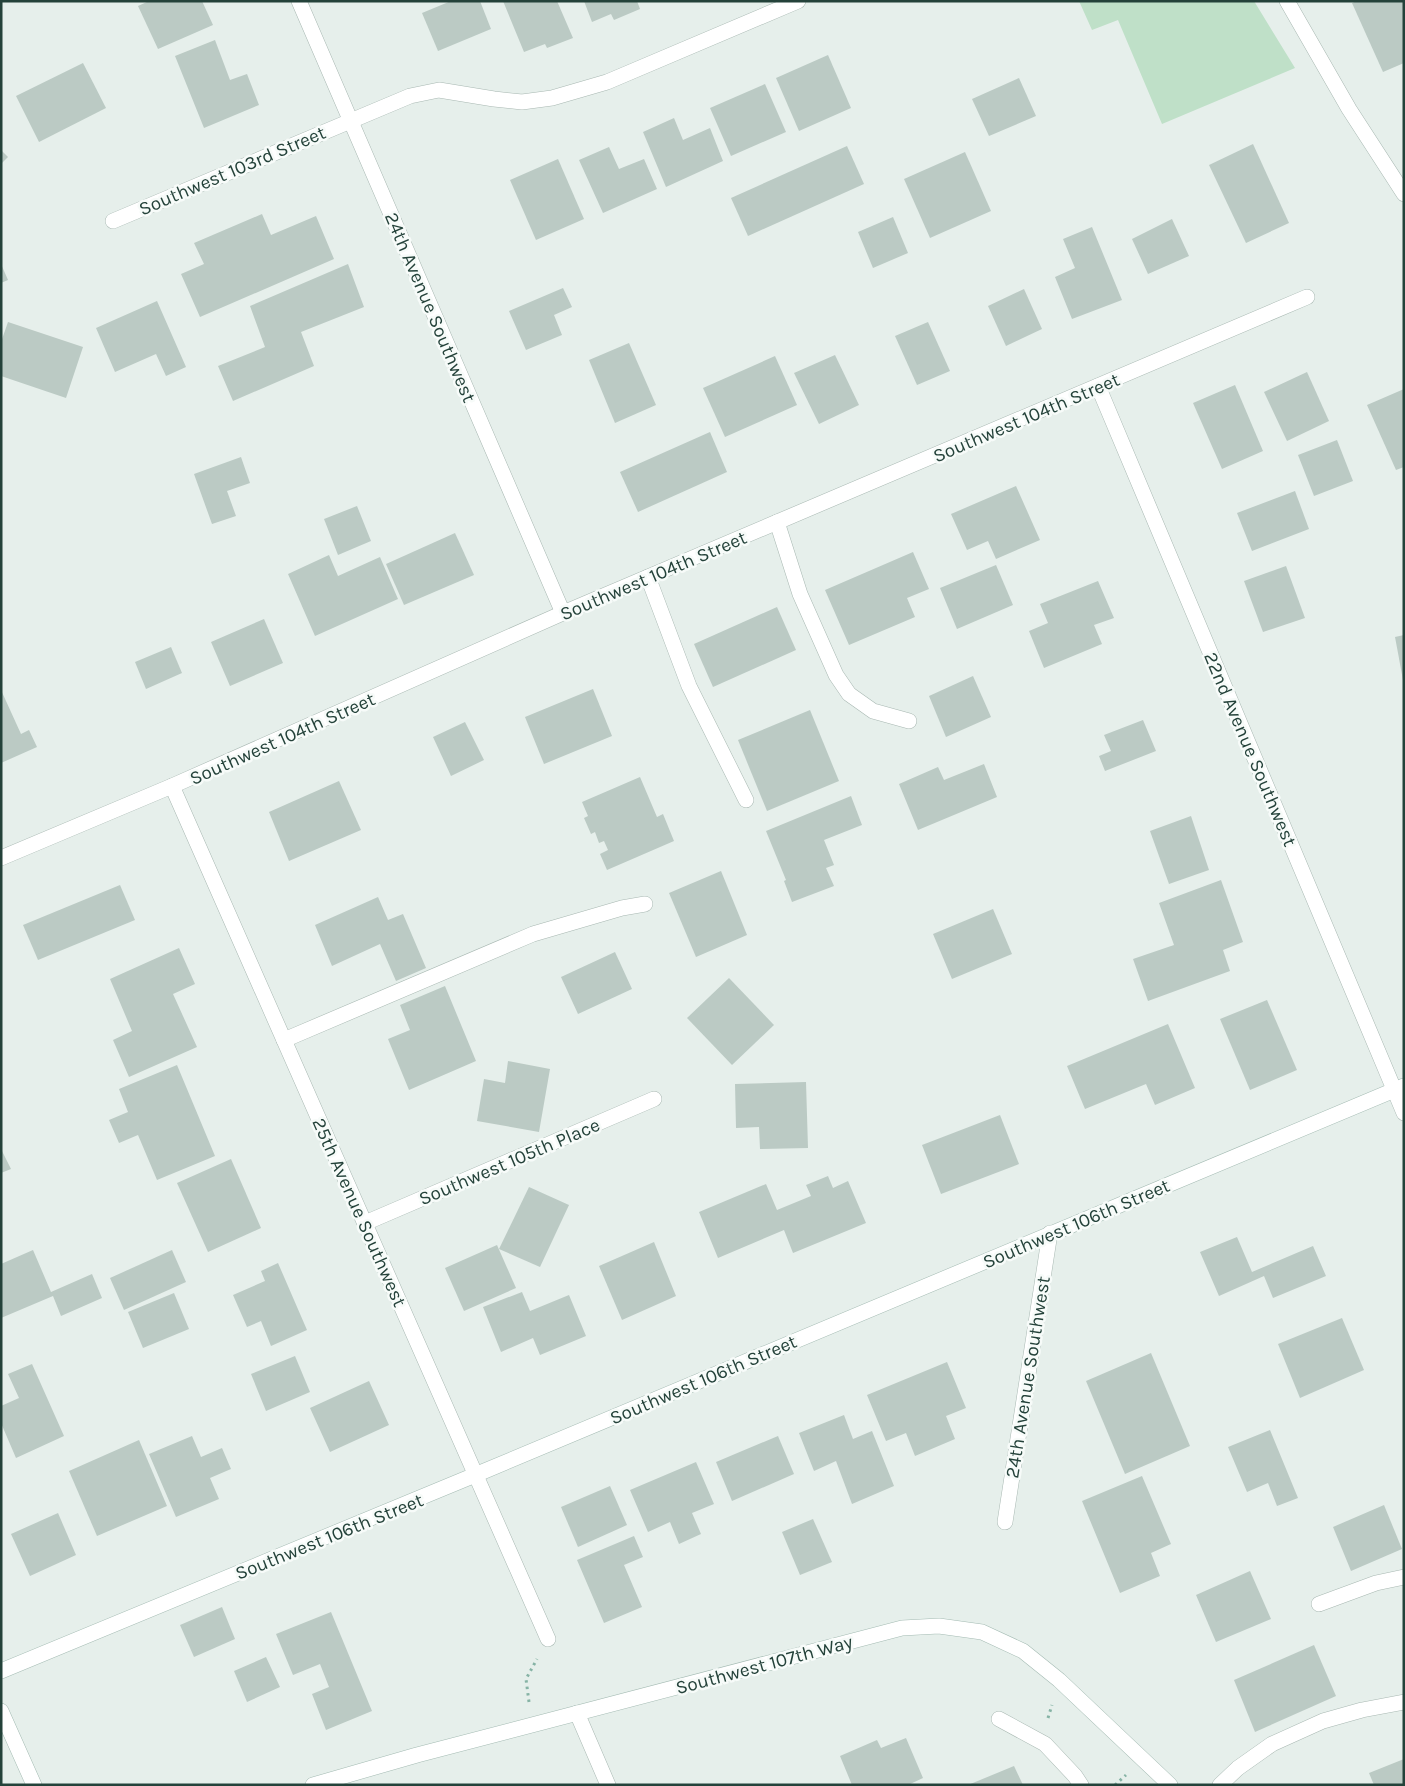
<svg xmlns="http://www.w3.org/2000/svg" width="1405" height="1786" font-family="Karla,sans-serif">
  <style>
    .green { fill: #bfe0c8 }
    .building { fill: #bbcac4 }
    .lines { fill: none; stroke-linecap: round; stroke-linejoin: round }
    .lane-casing { stroke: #a8b8b2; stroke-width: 16 }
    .street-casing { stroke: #a8b8b2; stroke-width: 16 }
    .secondary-casing { stroke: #a4bbb3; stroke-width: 16 }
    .path { stroke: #86b3a5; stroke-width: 3; stroke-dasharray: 2.5 4; stroke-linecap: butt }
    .lane { stroke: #fff; stroke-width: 15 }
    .street { stroke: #fff; stroke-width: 15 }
    .secondary { stroke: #fff; stroke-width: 15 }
    .labels { text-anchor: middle; stroke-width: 5; stroke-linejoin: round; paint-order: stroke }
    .street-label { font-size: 19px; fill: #24423a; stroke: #f7fbf9 }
  </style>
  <rect width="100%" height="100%" fill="#e6efeb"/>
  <!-- green -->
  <path class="green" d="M1079 1H1254L1295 68 1162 124 1118 20 1092 30Z"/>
  <!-- building -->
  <g class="building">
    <path d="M149 1H202L213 25 158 49 138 6Z"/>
    <path d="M451 1H480L491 29 438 51 422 13Z"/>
    <path d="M503 1H557L573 38 547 48 545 44 524 52Z"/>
    <path d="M584 1H637L640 9 614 20 611 14 592 22Z"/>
    <path d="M1357 1H1404V63L1383 72 1352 3Z"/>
    <path d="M215 40 230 80 247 74 259 105 204 128 175 56Z"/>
    <path d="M828 55 851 108 799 131 776 78Z"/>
    <path d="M83 63 106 108 39 142 16 96Z"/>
    <path d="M1019 78 1036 116 989 136 972 99Z"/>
    <path d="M765 84 786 132 731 156 710 108Z"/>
    <path d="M674 118 683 140 710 128 723 161 666 187 643 132Z"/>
    <path d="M1253 144 1289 223 1246 243 1209 165Z"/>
    <path d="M847 146 864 184 748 236 731 198Z"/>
    <path d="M609 147 619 169 644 159 657 189 603 213 579 160Z"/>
    <path d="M1 150 8 157 1 164Z"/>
    <path d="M965 152 991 211 930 238 904 179Z"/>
    <path d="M558 159 584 219 536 240 510 180Z"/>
    <path d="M262 214 271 235 316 216 334 259 200 317 181 274 204 264 194 243Z"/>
    <path d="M893 217 908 253 873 268 858 232Z"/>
    <path d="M1172 219 1189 256 1148 274 1132 239Z"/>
    <path d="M1092 227 1122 300 1072 319 1055 277 1075 268 1063 239Z"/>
    <path d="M1 264 8 280 1 283Z"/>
    <path d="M348 264 364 307 301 332 314 366 233 401 218 366 265 347 250 306Z"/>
    <path d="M563 288 572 307 554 315 562 335 526 350 509 311Z"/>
    <path d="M1024 289 1042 329 1006 346 988 306Z"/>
    <path d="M157 301 186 367 166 376 156 354 115 372 96 328Z"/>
    <path d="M8 322 83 347 66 398 1 376V342Z"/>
    <path d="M928 322 950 371 917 385 895 336Z"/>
    <path d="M629 343 656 405 615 423 589 360Z"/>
    <path d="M835 355 859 405 819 424 794 373Z"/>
    <path d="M775 356 797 405 725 437 703 388Z"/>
    <path d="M1307 372 1329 421 1287 441 1264 392Z"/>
    <path d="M1235 385 1263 451 1222 469 1193 403Z"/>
    <path d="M1404 389V467L1396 470 1367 405Z"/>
    <path d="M710 432 727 472 638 512 620 472Z"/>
    <path d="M1337 440 1353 481 1314 496 1298 455Z"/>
    <path d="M241 457 250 483 227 491 236 516 212 524 194 474Z"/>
    <path d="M1016 486 1040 540 996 559 988 541 967 550 951 514Z"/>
    <path d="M1295 491 1309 529 1252 551 1237 513Z"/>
    <path d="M357 506 371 541 338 555 324 519Z"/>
    <path d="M455 533 474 575 404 605 386 564Z"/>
    <path d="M913 552 929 589 907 598 915 617 849 645 825 590Z"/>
    <path d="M329 555 338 576 380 557 398 599 315 636 288 574Z"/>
    <path d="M996 565 1013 605 957 629 940 588Z"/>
    <path d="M1286 566 1305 618 1263 632 1244 581Z"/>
    <path d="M1098 581 1114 618 1094 625 1102 644 1044 668 1029 631 1048 623 1040 604Z"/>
    <path d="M777 607 796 650 713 687 694 644Z"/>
    <path d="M264 619 283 663 230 686 211 642Z"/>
    <path d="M1404 635V680H1403L1395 637Z"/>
    <path d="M171 647 182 673 146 689 135 662Z"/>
    <path d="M973 676 991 717 946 737 929 696Z"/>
    <path d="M593 689 612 736 544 764 525 717Z"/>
    <path d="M1 690 21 734 29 730 37 747 1 763Z"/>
    <path d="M810 710 839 781 767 811 738 740Z"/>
    <path d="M1143 720 1156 751 1105 771 1099 756 1111 751 1104 735Z"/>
    <path d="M465 722 484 760 451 776 433 737Z"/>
    <path d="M984 764 997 797 918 830 899 784 938 767 944 780Z"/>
    <path d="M640 777 657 817 663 814 674 841 607 870 600 854 608 850 604 841 599 843 595 832 591 834 584 818 588 816 582 802Z"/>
    <path d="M339 781 361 830 289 861 269 812Z"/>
    <path d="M851 796 862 825 824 840 834 865 826 868 834 886 792 902 784 881 786 880 766 831Z"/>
    <path d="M1191 816 1209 870 1169 884 1150 831Z"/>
    <path d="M721 871 747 935 696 957 669 893Z"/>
    <path d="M1221 880 1243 942 1223 950 1230 971 1148 1001 1133 959 1174 945 1159 903Z"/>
    <path d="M120 885 135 920 38 960 23 925Z"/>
    <path d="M378 897 388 920 403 914 426 968 396 981 380 944 332 966 315 925Z"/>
    <path d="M993 909 1012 954 952 979 933 934Z"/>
    <path d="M179 948 195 984 173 994 197 1047 129 1077 113 1040 132 1031 110 979Z"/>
    <path d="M615 952 632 989 578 1014 561 977Z"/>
    <path d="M729 978 774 1025 732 1065 687 1018Z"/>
    <path d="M445 986 476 1061 409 1090 388 1039 410 1030 400 1005Z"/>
    <path d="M1267 1000 1297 1070 1250 1090 1220 1019Z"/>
    <path d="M1168 1024 1195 1088 1155 1105 1146 1084 1085 1109 1067 1066Z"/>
    <path d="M508 1061 550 1069 539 1132 477 1121 484 1079 505 1083Z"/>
    <path d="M177 1065 215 1156 157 1180 138 1135 119 1143 109 1120 128 1112 119 1089Z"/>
    <path d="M806 1082 808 1148 760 1149 759 1127 736 1128 735 1084Z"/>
    <path d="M1000 1115 1019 1164 941 1194 922 1145Z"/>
    <path d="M1 1149 11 1169 1 1173Z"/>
    <path d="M231 1159 261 1228 208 1252 177 1183Z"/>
    <path d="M828 1176 833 1188 848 1181 866 1223 793 1253 784 1230 718 1258 699 1212 766 1184 777 1210 811 1196 806 1185Z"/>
    <path d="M529 1187 569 1205 540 1267 499 1249Z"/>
    <path d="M1237 1237 1252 1272 1313 1246 1326 1276 1273 1298 1264 1276 1219 1296 1200 1252Z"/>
    <path d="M654 1242 676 1296 622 1320 599 1266Z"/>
    <path d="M497 1245 516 1288 464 1311 445 1268Z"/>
    <path d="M33 1250 51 1292 92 1274 102 1298 61 1316 53 1296 1 1318V1264Z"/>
    <path d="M172 1250 186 1282 124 1310 110 1278Z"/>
    <path d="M278 1263 307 1330 271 1346 261 1321 247 1327 233 1295 265 1281 261 1271Z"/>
    <path d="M522 1292 530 1311 569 1295 586 1336 540 1355 533 1338 501 1352 483 1307Z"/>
    <path d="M174 1293 189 1329 143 1348 128 1312Z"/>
    <path d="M1342 1318 1364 1370 1300 1398 1278 1344Z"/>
    <path d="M1151 1353 1190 1446 1125 1474 1086 1381Z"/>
    <path d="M295 1356 310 1392 266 1411 251 1374Z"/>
    <path d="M947 1362 966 1408 946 1416 955 1439 915 1456 906 1433 886 1441 867 1395Z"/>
    <path d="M32 1364 64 1436 16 1458 1 1423V1406L19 1398 8 1374Z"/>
    <path d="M369 1381 389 1425 330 1452 310 1408Z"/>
    <path d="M844 1415 853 1439 872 1431 894 1486 852 1504 836 1461 814 1471 799 1433Z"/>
    <path d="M1270 1430 1298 1498 1277 1506 1268 1483 1247 1492 1228 1447Z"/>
    <path d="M192 1436 201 1457 222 1448 231 1469 210 1478 219 1499 176 1517 149 1454Z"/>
    <path d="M778 1436 794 1474 732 1501 716 1462Z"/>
    <path d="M139 1440 167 1506 97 1536 69 1471Z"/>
    <path d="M696 1462 714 1504 692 1513 701 1534 679 1544 670 1522 648 1532 630 1490Z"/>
    <path d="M1142 1476 1171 1544 1151 1553 1160 1576 1120 1593 1082 1501Z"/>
    <path d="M610 1486 627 1525 578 1547 561 1507Z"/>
    <path d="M1384 1505 1402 1549 1351 1571 1333 1527Z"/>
    <path d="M58 1513 76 1555 30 1576 11 1534Z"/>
    <path d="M813 1519 832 1562 800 1575 782 1532Z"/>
    <path d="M634 1536 643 1557 624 1565 642 1607 604 1623 577 1560Z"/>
    <path d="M1250 1571 1271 1619 1216 1642 1196 1595Z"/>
    <path d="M222 1607 235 1639 194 1657 180 1625Z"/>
    <path d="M331 1612 372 1711 326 1730 312 1694 329 1687 320 1664 293 1675 276 1634Z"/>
    <path d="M1314 1645 1336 1696 1255 1732 1234 1680Z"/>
    <path d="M266 1657 280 1687 247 1702 234 1671Z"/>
    <path d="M906 1738 923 1778 908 1785H852L840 1756 877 1740 881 1748Z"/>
    <path d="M1404 1759V1785H1374L1369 1773Z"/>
    <path d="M1014 1766 1023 1785H968Z"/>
  </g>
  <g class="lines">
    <!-- lane casing -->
    <g class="lane-casing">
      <g id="lane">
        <path d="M777 522 800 594 836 675 849 694 873 711 909 721"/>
        <path d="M648 577 689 686 746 800"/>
        <path d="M284 1040 533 934 622 908 645 904"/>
        <path d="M1319 1604 1376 1583 1404 1577"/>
        <path d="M1220 1785 1238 1768 1272 1744 1323 1721 1362 1710 1404 1702"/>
      </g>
    </g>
    <!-- street casing -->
    <g class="street-casing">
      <g id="street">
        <path d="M299 1 563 613"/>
        <path d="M1287 1 1349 109 1404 194"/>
        <path d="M113 221 410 96 439 90 494 99 522 102 552 98 607 82 798 1"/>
        <path d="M1098 386 1404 1113"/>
        <path d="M172 786 548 1639"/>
        <path d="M1 858 172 786 563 613 1307 297"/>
        <path d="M365 1223 654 1099"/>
        <path d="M1005 1522 1050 1233"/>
        <path d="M577 1713 608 1785"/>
        <path d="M999 1719 1045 1744 1075 1776 1081 1785"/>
      </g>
    </g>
    <!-- secondary casing -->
    <g class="secondary-casing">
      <g id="secondary">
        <path d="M1 1671 475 1475 1404 1086"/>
        <path d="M1 1711 34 1785"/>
        <path d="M313 1785 417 1755 902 1628 939 1626 982 1632 1023 1651 1059 1680 1170 1785"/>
      </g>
    </g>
    <!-- path -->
    <g class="path">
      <path d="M529 1702 526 1679 537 1659"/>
      <path d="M1048 1718 1052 1705"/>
      <path d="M1115 1785 1126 1775"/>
    </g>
    <!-- lane -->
    <use href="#lane" class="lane"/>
    <!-- street -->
    <use href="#street" class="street"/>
    <!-- secondary -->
    <use href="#secondary" class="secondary"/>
  </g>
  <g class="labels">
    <!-- street labels -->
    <g class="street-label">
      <text transform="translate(232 170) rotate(-23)" y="7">Southwest 103rd Street</text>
      <text transform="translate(431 307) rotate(67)" y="7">24th Avenue Southwest</text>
      <text transform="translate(1026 417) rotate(-23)" y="7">Southwest 104th Street</text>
      <text transform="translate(653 575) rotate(-23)" y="7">Southwest 104th Street</text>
      <text transform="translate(282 738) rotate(-24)" y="7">Southwest 104th Street</text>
      <text transform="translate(1251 749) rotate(67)" y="7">22nd Avenue Southwest</text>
      <text transform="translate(509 1161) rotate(-23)" y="7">Southwest 105th Place</text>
      <text transform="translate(360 1212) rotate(66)" y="7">25th Avenue Southwest</text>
      <text transform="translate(1076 1223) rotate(-23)" y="7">Southwest 106th Street</text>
      <text transform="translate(1027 1377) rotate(-81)" y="7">24th Avenue Southwest</text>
      <text transform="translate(703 1379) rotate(-23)" y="7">Southwest 106th Street</text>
      <text transform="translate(329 1536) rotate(-22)" y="7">Southwest 106th Street</text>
      <text transform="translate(764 1664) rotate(-15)" y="7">Southwest 107th Way</text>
    </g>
  </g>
  <!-- border -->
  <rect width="1405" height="1786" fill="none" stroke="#24423a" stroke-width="5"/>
</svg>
